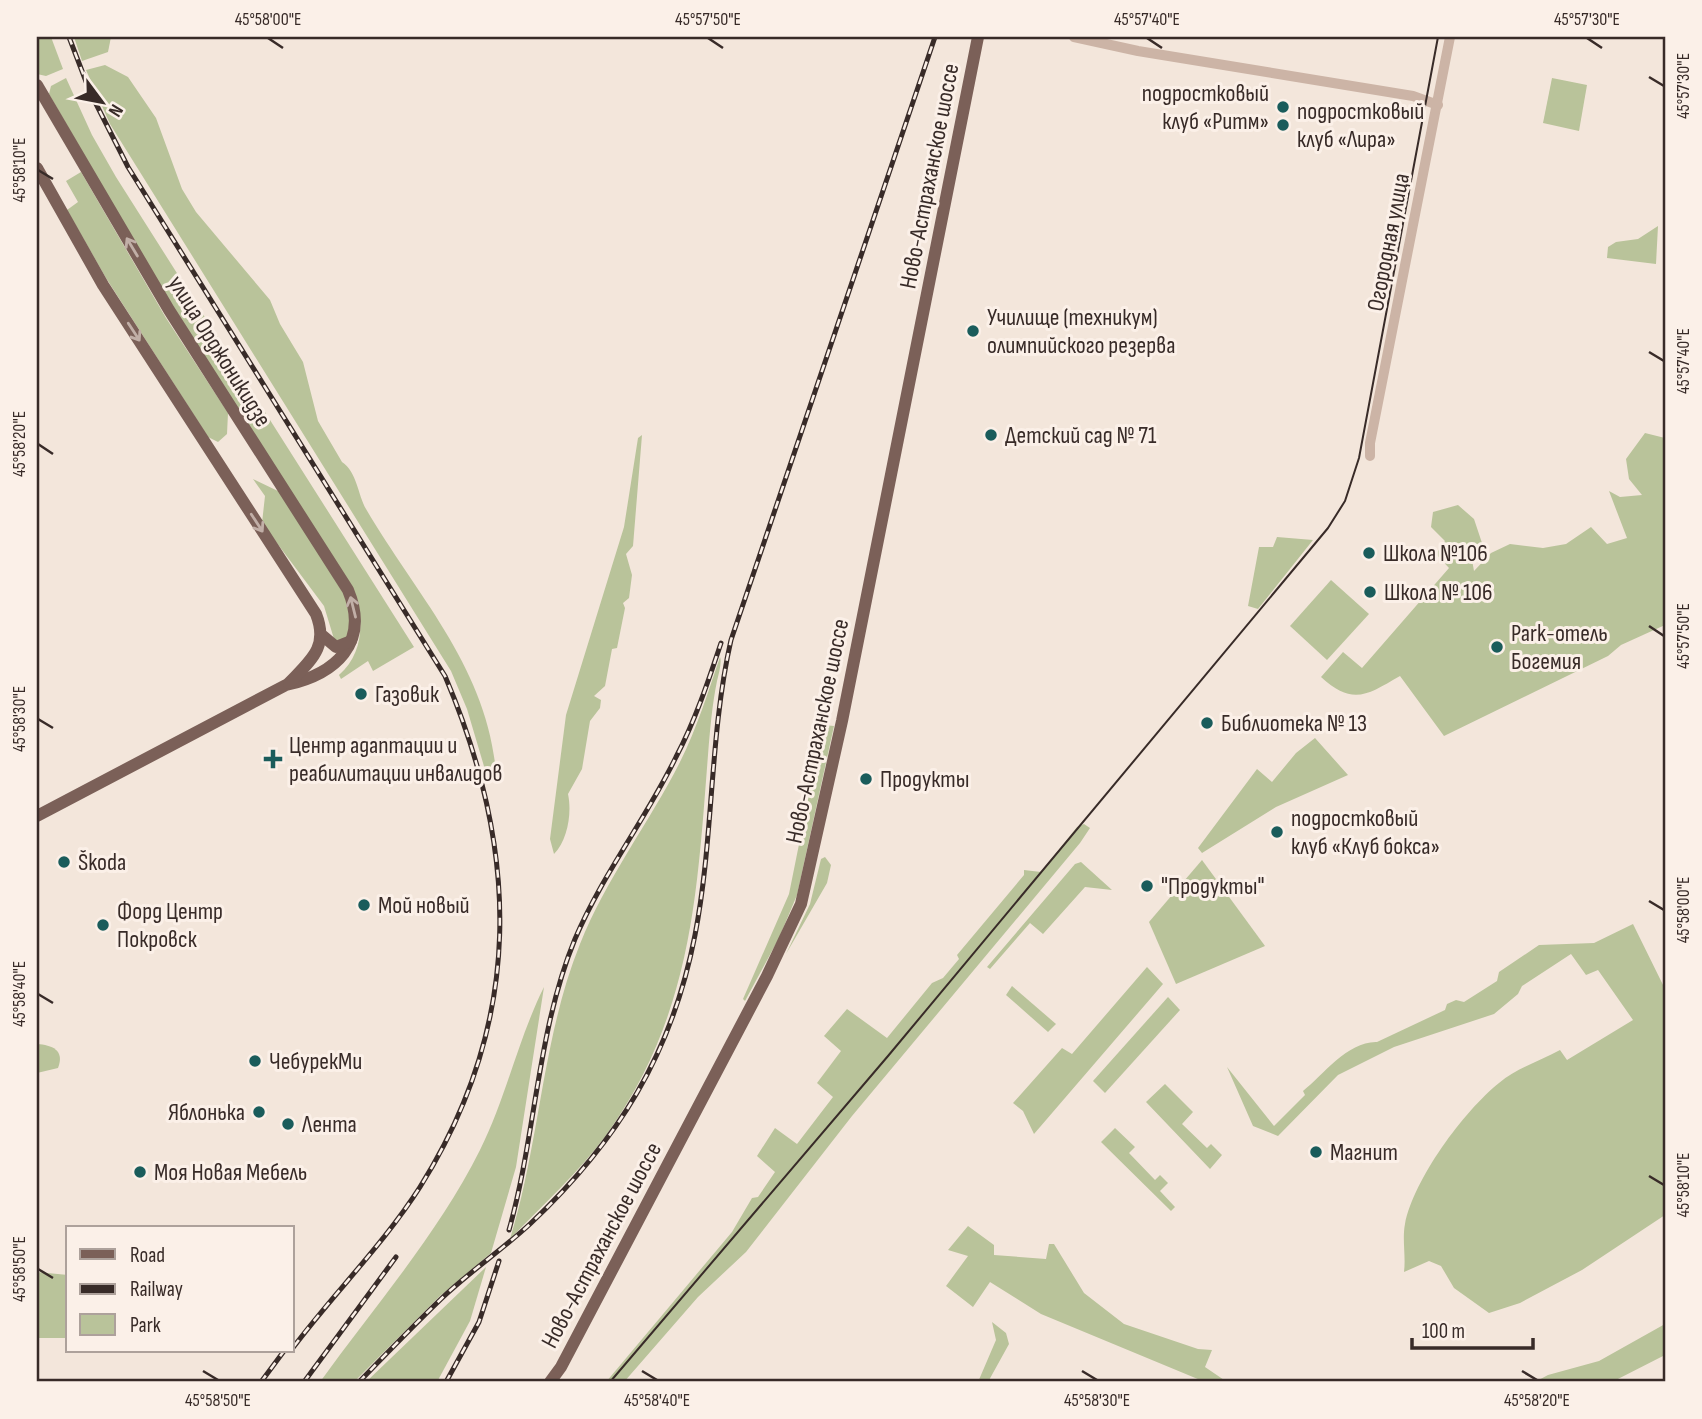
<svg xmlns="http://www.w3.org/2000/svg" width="1702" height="1419" font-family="'Sofia Sans Condensed',sans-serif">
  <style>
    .green { fill: #b9c39a }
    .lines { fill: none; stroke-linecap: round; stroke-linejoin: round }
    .minor { stroke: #ccb4a6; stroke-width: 10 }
    .major { stroke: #7b6058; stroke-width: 12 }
    .tram { stroke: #382b28; stroke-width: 2 }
    .rail-casing { stroke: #382b28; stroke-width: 5 }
    .rail { stroke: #fbf0e8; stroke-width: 2.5; stroke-dasharray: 8; stroke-linecap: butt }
    .oneway { stroke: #c1afa7 }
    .ticks { fill: none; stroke: #382b28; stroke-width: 2.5 }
    .poi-dot { fill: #1a5c5b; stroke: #fbf0e8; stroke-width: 2.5 }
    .labels { text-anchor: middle; stroke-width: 6; stroke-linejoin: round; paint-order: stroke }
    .poi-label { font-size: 24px; fill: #382b28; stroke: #fbf0e8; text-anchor: start }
    .street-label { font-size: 24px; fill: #382b28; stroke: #fbf0e8 }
    .neatline { fill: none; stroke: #382b28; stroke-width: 2.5 }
    .ticks-label { font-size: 18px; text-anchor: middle; fill: #382b28 }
  </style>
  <rect width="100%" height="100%" fill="#f3e6db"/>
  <!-- green -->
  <g class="green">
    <path d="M37 37H51L63 69 46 76 37 74Z"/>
    <path d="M74 37H111L108 52 82 61Z"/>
    <path d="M105 65 128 77 156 118 182 189 196 212 270 300 280 324 303 362 318 421 342 462C357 472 358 495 366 509 417 596 486 666 496 771L486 773 467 709 451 671 110 124 86 70Z"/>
    <path d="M66 78 92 135 116 177 414 647 373 671 368 661 341 679 339 675C365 652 364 618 353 588L172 307 49 94 51 86Z"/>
    <path d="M1552 78 1587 85 1579 131 1543 123Z"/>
    <path d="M81 172 166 318 228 413 227 434 218 442 208 437 106 278 67 210 78 202 66 181Z"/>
    <path d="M1658 226 1656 264 1607 258 1608 247 1616 242 1638 239Z"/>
    <path d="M1645 433 1665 438V625L1621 645 1608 656 1444 736 1400 676C1367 695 1353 706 1321 677L1343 652 1362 668 1449 568 1436 554 1445 541 1431 527 1433 512 1458 505 1474 519 1484 549 1472 560 1474 571 1491 553 1510 544 1543 548 1566 544 1591 527 1607 544 1627 538 1609 491 1620 497 1642 495 1629 479 1626 459Z"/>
    <path d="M642 435 633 546 626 554 632 575 629 598 623 603 625 608 617 648 612 649 605 686 594 696 601 700 600 708 590 721 582 769 568 794C572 812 568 840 554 854L550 839 566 715 624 527 638 438Z"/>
    <path d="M253 479 280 492 344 594 351 617 348 638 338 642 334 639 324 606 262 523 265 496Z"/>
    <path d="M1277 537 1313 540 1258 609 1248 606 1259 547H1273Z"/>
    <path d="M1331 580 1369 614 1327 660 1290 626Z"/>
    <path d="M720 657C722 662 719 673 717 681 712 706 710 730 708 755 697 896 692 1014 607 1134 579 1172 543 1205 510 1239 540 1142 542 1038 580 944 606 879 649 823 680 762 697 728 708 692 720 657Z"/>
    <path d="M823 725 834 726 797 895 779 938 745 1001 743 999 789 894Z"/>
    <path d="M1315 738 1348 775 1276 807 1202 853 1198 848 1257 769 1272 782 1296 753Z"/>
    <path d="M1084 824 1090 828 1080 843 852 1116 746 1252 698 1297 624 1382H606L732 1232 752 1198 758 1197 775 1172 757 1156 775 1128 797 1144 833 1097 817 1083 841 1051 824 1036 847 1009 887 1038 932 983 943 978 959 959 957 955 1024 875V870L1041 872 1077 827Z"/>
    <path d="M825 857 831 865 827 883 786 954 810 904 821 859Z"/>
    <path d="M1202 860 1265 946 1176 984 1149 922Z"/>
    <path d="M1081 862 1112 890 1085 887 1043 934 1030 923 990 969 987 967 1075 864Z"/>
    <path d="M1633 924 1665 989V1215L1582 1270 1520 1303 1489 1313 1454 1288 1441 1266 1429 1261 1404 1272C1406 1256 1402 1239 1405 1224 1414 1179 1463 1112 1499 1083 1517 1068 1540 1061 1560 1050L1567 1060 1633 1020 1598 970 1586 975 1571 954 1522 986 1518 994 1494 1014 1394 1047 1338 1075 1278 1136 1253 1126 1227 1067 1274 1126 1305 1095 1303 1091C1323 1075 1348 1041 1377 1042L1445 1010 1447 1004 1456 1000 1464 1002 1497 981 1499 972 1539 945 1594 943Z"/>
    <path d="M1147 967 1163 984 1034 1134 1023 1111 1013 1103 1062 1048 1072 1054Z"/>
    <path d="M1012 986 1056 1024 1048 1032 1006 995Z"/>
    <path d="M544 987 516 1167 491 1253 440 1296 354 1382H320C374 1307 438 1234 480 1150 506 1098 518 1039 544 987Z"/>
    <path d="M1168 997 1180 1010 1105 1093 1093 1081Z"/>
    <path d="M37 1044C52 1045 65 1050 58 1068L37 1073Z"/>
    <path d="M1165 1084 1193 1112 1182 1124 1207 1148 1211 1144 1222 1155 1210 1169 1146 1102Z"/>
    <path d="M1115 1128 1135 1147 1129 1153 1155 1180 1160 1175 1168 1183 1160 1191 1175 1207 1171 1211 1101 1142Z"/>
    <path d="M968 1226 994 1245V1255L1046 1259 1049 1244H1054L1084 1293 1124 1324 1198 1349 1212 1350 1205 1367 1227 1382H1205L1041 1314 990 1282 973 1307 946 1286 968 1256 948 1250Z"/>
    <path d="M486 1267 470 1321 437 1382H366Z"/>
    <path d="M37 1272 68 1275V1338H37Z"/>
    <path d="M992 1322 1006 1333 1009 1344 988 1382H978L996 1340Z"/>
    <path d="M1665 1324V1355L1612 1382H1535L1548 1375 1599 1361Z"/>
  </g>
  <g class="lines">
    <!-- minor -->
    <g class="minor">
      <path d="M1074 37 1138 51 1413 96 1438 105"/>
      <path d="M1370 456V443L1450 37"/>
    </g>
    <!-- major -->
    <g class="major">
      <path d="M37 85 169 310 348 590C370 643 336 674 286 685L37 816"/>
      <path d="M37 168 103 285 316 614C329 647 311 660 289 683"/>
      <path d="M323 636 336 647 351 641"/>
      <path d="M550 1382 561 1367 767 976 801 904 842 721 978 37"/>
    </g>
    <!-- tram -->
    <path class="tram" d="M610 1382 888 1056 1328 528 1345 501 1359 458 1438 37"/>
    <!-- rail casing -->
    <g class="rail-casing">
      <g id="rail">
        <path d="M69 37 90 92 128 167 445 676C520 852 524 1021 420 1187 383 1245 333 1294 292 1349"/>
        <path d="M509 1230C536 1134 537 1031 575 939 602 875 646 819 676 757 695 721 708 682 721 643"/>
        <path d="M261 1382 284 1351"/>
        <path d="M304 1382 396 1257"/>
        <path d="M359 1382C386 1354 413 1326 441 1299 469 1272 502 1250 530 1224 618 1141 672 1054 695 935 714 837 709 737 731 640L935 37"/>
        <path d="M446 1382 479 1322 499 1261"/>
      </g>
    </g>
    <!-- rail -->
    <use href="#rail" class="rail"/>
  </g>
  <!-- one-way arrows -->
  <defs><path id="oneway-shaft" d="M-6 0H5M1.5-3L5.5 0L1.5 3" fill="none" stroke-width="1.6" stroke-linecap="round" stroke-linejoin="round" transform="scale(1.75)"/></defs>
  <g class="oneway">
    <use href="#oneway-shaft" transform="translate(132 247) rotate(-121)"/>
    <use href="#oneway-shaft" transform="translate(134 332) rotate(57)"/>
    <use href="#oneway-shaft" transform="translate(257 523) rotate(57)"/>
    <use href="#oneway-shaft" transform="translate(353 607) rotate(-104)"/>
  </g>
  <!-- ticks -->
  <path class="ticks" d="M268 38 283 48M708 38 723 48M1147 38 1162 48M1587 38 1602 48M1649 77 1664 86M38 170 53 179M1649 352 1664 361M38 444 53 454M1649 626 1664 636M38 719 53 728M1649 901 1664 910M38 994 53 1003M1649 1176 1664 1185M38 1269 53 1278M203 1371 218 1380M642 1371 657 1380M1082 1371 1097 1380M1522 1371 1537 1380"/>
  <!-- markers -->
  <g class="poi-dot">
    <circle cx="1283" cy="107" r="7"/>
    <circle cx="1283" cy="125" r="7"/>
    <circle cx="973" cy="331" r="7"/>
    <circle cx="991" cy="435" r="7"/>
    <circle cx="1369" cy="553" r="7"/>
    <circle cx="1370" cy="592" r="7"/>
    <circle cx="1497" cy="647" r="7"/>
    <circle cx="361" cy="694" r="7"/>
    <circle cx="1207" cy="723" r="7"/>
    <path d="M269.5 748.5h7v7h7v7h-7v7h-7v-7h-7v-7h7z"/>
    <circle cx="866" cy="779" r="7"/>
    <circle cx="1277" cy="832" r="7"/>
    <circle cx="64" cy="862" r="7"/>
    <circle cx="1147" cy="886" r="7"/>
    <circle cx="364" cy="905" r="7"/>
    <circle cx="103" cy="925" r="7"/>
    <circle cx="255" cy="1061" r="7"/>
    <circle cx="259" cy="1112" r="7"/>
    <circle cx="288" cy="1124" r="7"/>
    <circle cx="1316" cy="1152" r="7"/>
    <circle cx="140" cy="1172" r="7"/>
  </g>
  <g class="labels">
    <!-- poi labels -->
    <g class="poi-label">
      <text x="1269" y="101" text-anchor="end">подростковый<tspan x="1269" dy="28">клуб «Ритм»</tspan></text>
      <text x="1297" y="119">подростковый<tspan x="1297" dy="28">клуб «Лира»</tspan></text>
      <text x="987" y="325">Училище (техникум)<tspan x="987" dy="28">олимпийского резерва</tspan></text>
      <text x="1005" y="443">Детский сад № 71</text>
      <text x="1383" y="561">Школа №106</text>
      <text x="1384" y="600">Школа № 106</text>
      <text x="1511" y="641">Park-отель<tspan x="1511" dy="28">Богемия</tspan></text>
      <text x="375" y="702">Газовик</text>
      <text x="1221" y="731">Библиотека № 13</text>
      <text x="289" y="753">Центр адаптации и<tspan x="289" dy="28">реабилитации инвалидов</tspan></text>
      <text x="880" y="787">Продукты</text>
      <text x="1291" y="826">подростковый<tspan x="1291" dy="28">клуб «Клуб бокса»</tspan></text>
      <text x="78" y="870">Škoda</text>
      <text x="1161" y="894">"Продукты"</text>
      <text x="378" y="913">Мой новый</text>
      <text x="117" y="919">Форд Центр<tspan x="117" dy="28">Покровск</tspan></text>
      <text x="269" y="1069">ЧебурекМи</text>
      <text x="245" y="1120" text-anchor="end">Яблонька</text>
      <text x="302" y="1132">Лента</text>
      <text x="1330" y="1160">Магнит</text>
      <text x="154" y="1180">Моя Новая Мебель</text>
    </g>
    <!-- street labels -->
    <g class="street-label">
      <text transform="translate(929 176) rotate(-79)" y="8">Ново-Астраханское шоссе</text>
      <text transform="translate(1388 242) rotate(-79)" y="8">Огородная улица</text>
      <text transform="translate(220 351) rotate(58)" y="8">улица Орджоникидзе</text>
      <text transform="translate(817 731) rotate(-78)" y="8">Ново-Астраханское шоссе</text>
      <text transform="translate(601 1245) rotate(-62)" y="8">Ново-Астраханское шоссе</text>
    </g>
  </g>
  <!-- border -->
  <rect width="1702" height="1419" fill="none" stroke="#fbf0e8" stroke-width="77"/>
  <!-- legend -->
  <rect x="66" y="1226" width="228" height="126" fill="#fbf0e8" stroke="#ada19b" stroke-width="2"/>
  <rect x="80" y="1249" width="35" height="10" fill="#7b6058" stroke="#ada19b" stroke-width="2"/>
  <text x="130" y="1262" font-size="21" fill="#382b28">Road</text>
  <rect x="80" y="1284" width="35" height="10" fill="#382b28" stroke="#ada19b" stroke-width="2"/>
  <text x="130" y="1296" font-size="21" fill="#382b28">Railway</text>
  <rect x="80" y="1314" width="35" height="21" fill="#b9c39a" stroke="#ada19b" stroke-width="2"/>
  <text x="130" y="1332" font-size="21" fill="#382b28">Park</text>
  <!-- north arrow -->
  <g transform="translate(102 102) rotate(122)" stroke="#fbf0e8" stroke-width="5" paint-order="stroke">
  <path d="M0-5L12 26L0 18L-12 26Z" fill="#382b28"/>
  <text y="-10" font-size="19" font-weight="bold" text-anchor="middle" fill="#382b28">N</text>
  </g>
  <!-- scale -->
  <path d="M1412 1338v10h121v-10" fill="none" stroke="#382b28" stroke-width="3.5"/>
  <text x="1422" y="1338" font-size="21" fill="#382b28" stroke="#fbf0e8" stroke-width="5" paint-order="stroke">100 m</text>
  <rect x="38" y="38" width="1626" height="1342" class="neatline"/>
  <g class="ticks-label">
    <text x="268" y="25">45°58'00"E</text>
    <text x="708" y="25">45°57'50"E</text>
    <text x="1147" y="25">45°57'40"E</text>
    <text x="1587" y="25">45°57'30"E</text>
    <text transform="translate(1683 86) rotate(-90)" y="6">45°57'30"E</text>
    <text transform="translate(19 170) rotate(-90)" y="6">45°58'10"E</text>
    <text transform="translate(1683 361) rotate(-90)" y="6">45°57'40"E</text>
    <text transform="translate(19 444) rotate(-90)" y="6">45°58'20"E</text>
    <text transform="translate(1683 636) rotate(-90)" y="6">45°57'50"E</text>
    <text transform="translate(19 719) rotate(-90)" y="6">45°58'30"E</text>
    <text transform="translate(1683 910) rotate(-90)" y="6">45°58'00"E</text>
    <text transform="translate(19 994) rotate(-90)" y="6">45°58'40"E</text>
    <text transform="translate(1683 1185) rotate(-90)" y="6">45°58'10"E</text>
    <text transform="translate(19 1269) rotate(-90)" y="6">45°58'50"E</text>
    <text x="218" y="1406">45°58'50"E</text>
    <text x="657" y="1406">45°58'40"E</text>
    <text x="1097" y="1406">45°58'30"E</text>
    <text x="1537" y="1406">45°58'20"E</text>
  </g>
</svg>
